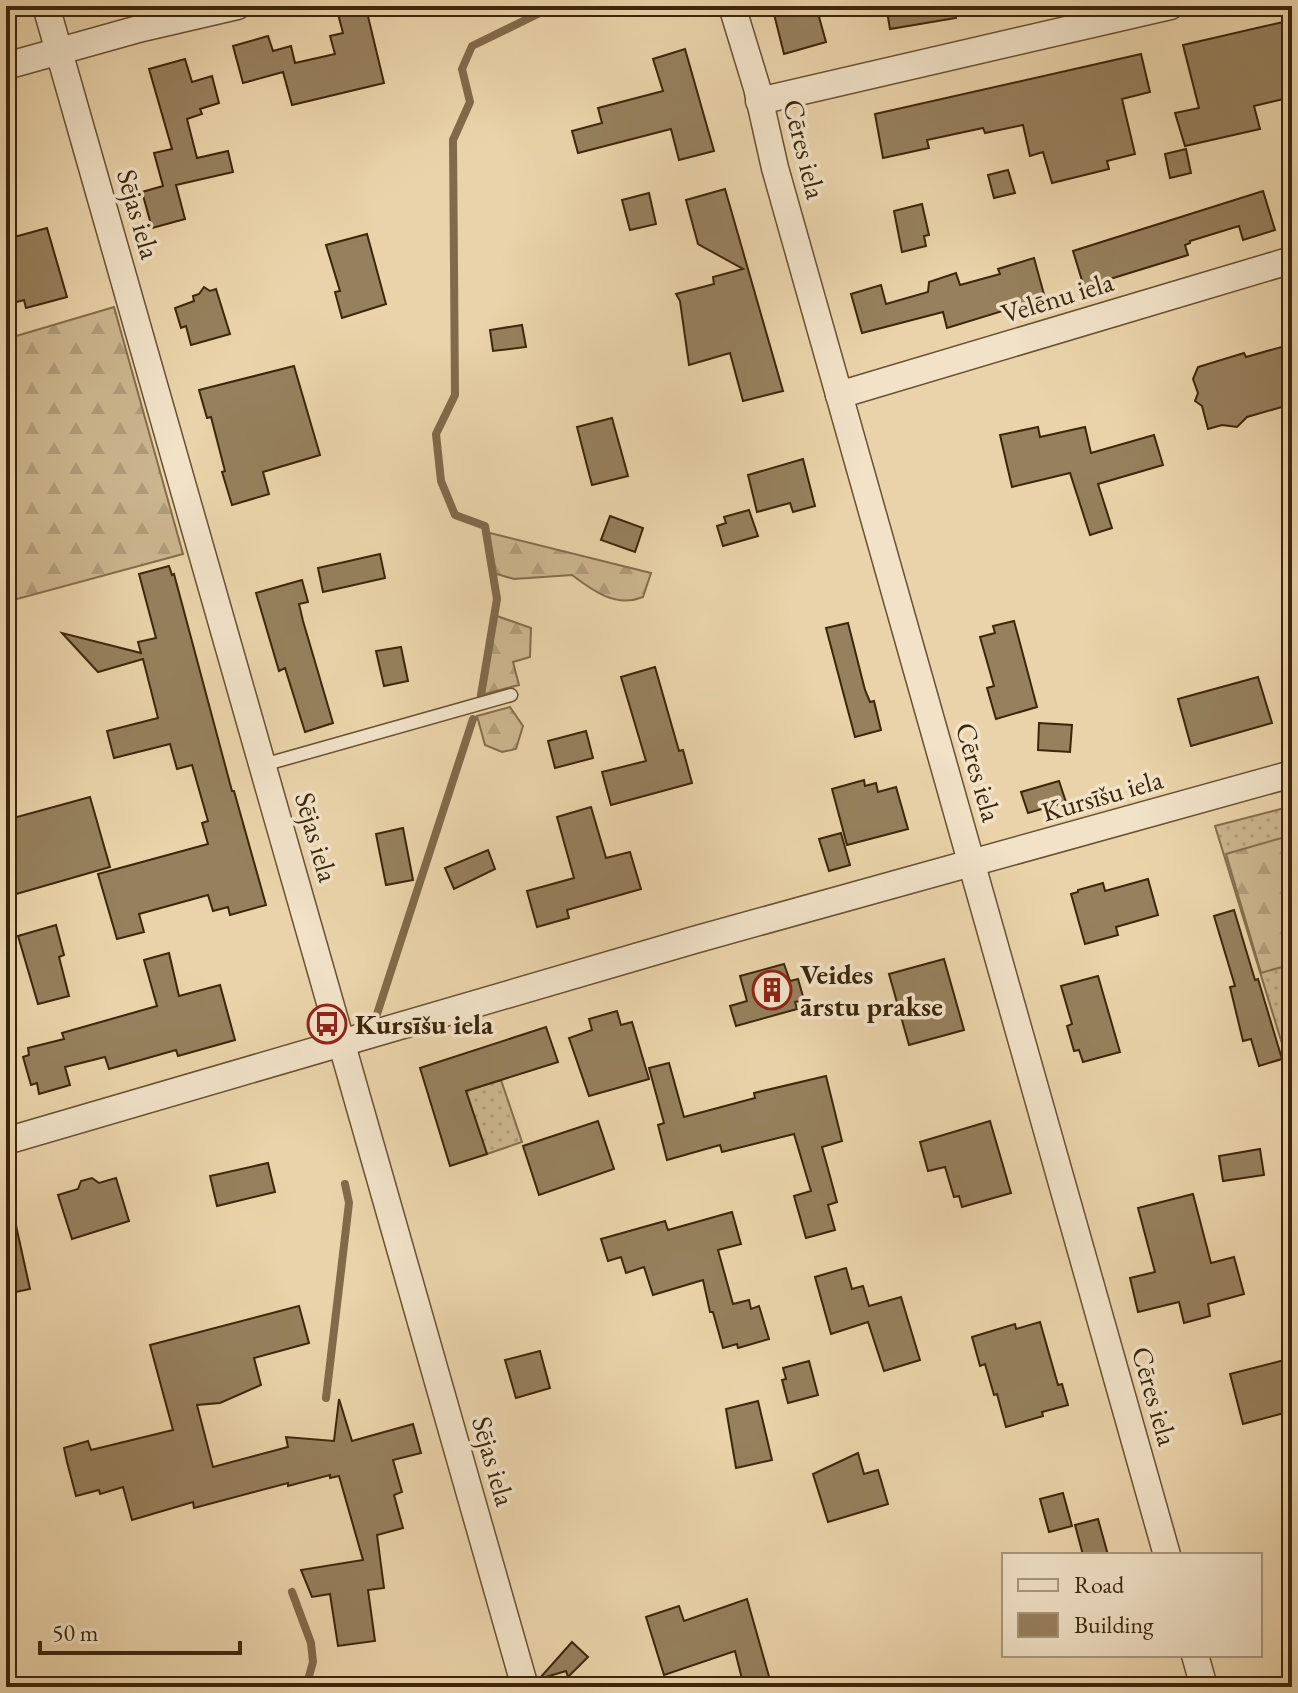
<svg xmlns="http://www.w3.org/2000/svg" width="1298" height="1693" font-family="'EB Garamond',serif">
  <style>
    .grass { fill: url(#grass-dots); stroke: #846e4c; stroke-width: 2 }
    .forest { fill: url(#forest-firs); stroke: #846e4c; stroke-width: 2 }
    .lines { fill: none; stroke-linecap: round; stroke-linejoin: round }
    .stream { stroke: #816a4a; stroke-width: 8 }
    .building { fill: #96805d; stroke: #3c260a; stroke-width: 2 }
    .lane-casing { stroke: #685132; stroke-width: 15 }
    .street-casing { stroke: #685132; stroke-width: 29 }
    .lane { stroke: #f1e2c8; stroke-width: 12 }
    .street { stroke: #f1e2c8; stroke-width: 26 }
    .labels { text-anchor: middle; stroke-width: 7; stroke-linejoin: round; paint-order: stroke }
    .street-label { font-size: 28px; fill: #3c260a; stroke: #f1e2c8 }
    .poi-label { font-size: 28px; font-weight: bold; fill: #3c260a; stroke: #f1e2c8; text-anchor: start }
  </style>
  <defs>
    <pattern id="grass-dots" width="8" height="8" patternUnits="userSpaceOnUse" patternTransform="scale(2)"><rect width="8" height="8" fill="#ccb68f"/><path d="M2 2h.1M6 6h.1" fill="none" stroke="#b09c7a" stroke-width="1.8" stroke-linecap="round"/></pattern>
    <pattern id="forest-firs" width="22" height="20" patternUnits="userSpaceOnUse" patternTransform="scale(2)"><rect width="22" height="20" fill="#ccb68f"/><path d="M5 1l3.5 6h-7zM16 11l3.5 6h-7z" fill="#b09c7a"/></pattern>
  </defs>
  <rect width="100%" height="100%" fill="#ead3aa"/>
  <filter id="stains"><feTurbulence type="fractalNoise" baseFrequency=".0025" numOctaves="4"/><feColorMatrix values="0 0 0 0 .2 0 0 0 0 .09 0 0 0 0 .02 0 0 0 .5 -.17"/></filter>
  <radialGradient id="worn" r=".72"><stop offset=".6" stop-color="#630" stop-opacity="0"/><stop offset="1" stop-color="#630" stop-opacity=".3"/></radialGradient>
  <!-- grass -->
  <g class="grass">
    <path d="M1292 806V1048L1284 1050 1215 826Z"/>
    <path d="M501 1080 522 1142 487 1154 466 1091Z"/>
  </g>
  <!-- forest -->
  <g class="forest">
    <path d="M114 307 183 554 6 602V339Z"/>
    <path d="M486 532 651 573 643 597C616 608 593 591 572 575L514 579 493 573Z"/>
    <path d="M494 615 531 628 530 657 513 662 519 685 481 695Z"/>
    <path d="M510 707 523 726 516 749 502 752 485 745 477 716Z"/>
    <path d="M1292 835V964L1261 973 1226 854Z"/>
  </g>
  <g class="lines">
    <!-- stream -->
    <g class="stream">
      <path d="M481 695 497 599 485 526 455 515 441 481 436 434 455 395 453 140 470 102 462 69 472 46 554 6"/>
      <path d="M377 1014 473 719"/>
      <path d="M326 1398 349 1203 345 1184"/>
      <path d="M292 1592 311 1643 313 1662 306 1687"/>
    </g>
  </g>
  <!-- building -->
  <g class="building">
    <path d="M772 6H816L826 42 784 54Z"/>
    <path d="M886 6H955L956 18 890 29Z"/>
    <path d="M366 8 384 83 292 105 283 72 243 83 233 46 268 36 273 51 291 46 295 63 335 54 330 36 343 33 338 14Z"/>
    <path d="M1292 20V59L1284 61 1292 97 1254 106 1260 129 1185 146 1175 113 1199 108 1183 45Z"/>
    <path d="M685 49 714 151 679 160 671 129 578 153 572 131 602 123 598 108 663 91 653 59Z"/>
    <path d="M1141 54 1150 92 1122 99 1135 154 1107 161 1109 169 1052 183 1043 152 1030 156 1023 125 985 133 983 128 927 140 929 148 883 158 875 114Z"/>
    <path d="M185 59 192 82 212 76 219 103 200 109 202 114 187 119 197 158 228 151 233 172 176 185 185 219 152 228 142 192 163 186 154 153 172 149 149 69Z"/>
    <path d="M1186 149 1191 173 1170 178 1165 154Z"/>
    <path d="M1008 170 1015 193 994 198 988 175Z"/>
    <path d="M725 189 783 391 743 401 730 353 689 365 680 301 676 294 714 284 713 277 743 269 698 244 686 200Z"/>
    <path d="M1263 191 1275 230 1243 240 1239 226 1190 241V243L1185 245 1188 255 1084 287 1073 251Z"/>
    <path d="M649 193 656 224 630 230 622 200Z"/>
    <path d="M922 204 929 235 924 236 926 246 902 252 894 211Z"/>
    <path d="M47 228 67 297 26 308 24 300 6 305V277L16 275 7 239Z"/>
    <path d="M367 234 386 304 342 318 335 292 340 291 326 245Z"/>
    <path d="M1034 258 1045 298 947 328 943 312 862 333 851 294 881 285 886 304 928 292 929 282 956 273 960 285 1000 274 998 269Z"/>
    <path d="M204 287 210 291 216 289 230 334 191 345 186 326 181 328 175 308 194 301 193 296 199 294Z"/>
    <path d="M522 325 526 347 493 351 490 330Z"/>
    <path d="M1292 344V404L1247 417 1237 427 1222 425 1208 429 1202 406 1195 401 1198 393 1193 379 1198 367 1244 353 1246 357Z"/>
    <path d="M294 366 320 455 263 472 269 494 232 505 222 472 225 471 211 417 207 418 199 390Z"/>
    <path d="M612 418 628 476 592 485 577 427Z"/>
    <path d="M1038 427 1040 437 1085 427 1091 453 1154 435 1163 465 1098 484 1112 528 1090 535 1070 473 1012 487 1000 435Z"/>
    <path d="M803 459 815 506 793 512 790 503 757 512 748 475Z"/>
    <path d="M749 510 758 536 723 546 717 526 726 523 724 517Z"/>
    <path d="M610 516 643 528 635 552 601 540Z"/>
    <path d="M380 554 385 578 323 592 318 568Z"/>
    <path d="M169 566 172 575 174 574 232 791H234L266 905 230 915 228 907 213 911 208 895 139 914 144 932 117 939 98 874 208 844 202 823 208 821 192 765 177 769 170 744 114 758 107 731 158 718 143 659 98 672 62 633 141 653 138 642 156 638 139 574Z"/>
    <path d="M302 580 308 602 299 604 303 621 333 723 305 732 285 668 279 671 256 593Z"/>
    <path d="M1014 621 1037 707 996 719 987 688 994 686 980 637 995 633 993 626Z"/>
    <path d="M848 623 865 690 870 702 874 701 881 730 855 737 826 628Z"/>
    <path d="M401 647 408 681 384 686 376 651Z"/>
    <path d="M655 667 679 751 683 750 692 783 611 805 602 772 646 761 621 677Z"/>
    <path d="M1258 677 1272 723 1191 746 1178 699Z"/>
    <path d="M1039 723 1072 725 1070 752 1038 750Z"/>
    <path d="M586 731 593 758 555 768 548 741Z"/>
    <path d="M864 780 865 786 876 783 878 792 896 787 908 829 847 845 832 789Z"/>
    <path d="M1059 781 1066 802 1028 813 1021 792Z"/>
    <path d="M90 797 110 867 6 897V820Z"/>
    <path d="M591 807 606 858 630 852 641 889 567 910 569 918 537 927 527 891 574 878 557 817Z"/>
    <path d="M403 828 413 880 386 885 376 834Z"/>
    <path d="M841 833 850 865 829 871 819 839Z"/>
    <path d="M488 850 495 869 454 889 445 868Z"/>
    <path d="M1148 879 1158 915 1116 927 1118 935 1085 944 1071 894 1078 892V890L1103 883 1105 891Z"/>
    <path d="M1234 910 1255 980 1258 979 1282 1059 1259 1066 1251 1039 1243 1041 1230 987 1235 986 1214 916Z"/>
    <path d="M56 925 64 955 59 957 69 996 38 1004 18 936Z"/>
    <path d="M169 953 179 996 220 985 235 1040 178 1056 176 1050 109 1069 105 1057 65 1067 70 1085 39 1094 37 1083 31 1085 23 1057 29 1055 28 1048 64 1039 62 1033 157 1006 144 960Z"/>
    <path d="M944 959 964 1030 909 1045 889 974Z"/>
    <path d="M784 964 790 981 798 979 804 1000 795 1002 797 1009 736 1026 730 1006 747 1001 740 976Z"/>
    <path d="M1098 976 1120 1052 1083 1062 1079 1050 1074 1051 1067 1026 1072 1024 1061 986Z"/>
    <path d="M617 1011 621 1025 632 1022 649 1079 589 1096 569 1038 592 1030 589 1019Z"/>
    <path d="M546 1027 558 1062 466 1091 487 1154 450 1166 420 1068Z"/>
    <path d="M669 1063 684 1117 755 1098 754 1093 826 1076 842 1141 822 1147 837 1202 828 1205 835 1230 806 1238 794 1196 811 1191 794 1134 722 1152 720 1145 667 1160 658 1125 664 1123 649 1068Z"/>
    <path d="M598 1121 614 1169 539 1195 523 1146Z"/>
    <path d="M990 1121 1011 1193 962 1207 959 1196 954 1197 945 1167 928 1171 920 1142Z"/>
    <path d="M1260 1149 1264 1175 1223 1181 1219 1156Z"/>
    <path d="M268 1163 275 1192 217 1206 210 1176Z"/>
    <path d="M92 1178 99 1183 116 1178 129 1221 72 1239 58 1195 78 1189 81 1181Z"/>
    <path d="M1193 1194 1211 1263 1234 1257 1244 1294 1208 1304 1210 1316 1184 1323 1179 1302 1138 1312 1130 1278 1155 1272 1138 1208Z"/>
    <path d="M732 1212 741 1244 718 1250 733 1304 749 1300 751 1309 759 1306 769 1339 738 1348 737 1344 723 1348 713 1312H710L703 1280 653 1295 644 1267 626 1273 621 1257 608 1261 601 1239 665 1221 668 1230Z"/>
    <path d="M15 1221 30 1289 6 1294V1222Z"/>
    <path d="M846 1268 852 1289 863 1286 869 1306 901 1297 920 1360 884 1371 868 1322 831 1334 815 1277Z"/>
    <path d="M299 1306 309 1343 254 1358 261 1385 220 1403 197 1405 213 1467 288 1447 286 1437 334 1441 339 1399 352 1441 413 1424 421 1453 393 1460 402 1492 394 1495 403 1528 377 1535 384 1588 368 1590 375 1641 338 1646 330 1594 312 1597 301 1570 363 1560 339 1476 330 1478V1475L288 1486V1483L194 1508 193 1502 132 1520 123 1487 100 1494 99 1490 76 1496 67 1462 64 1448 88 1441 91 1450 173 1430 150 1345Z"/>
    <path d="M1040 1322 1058 1385 1062 1384 1068 1405 1042 1412 1043 1416 1006 1427 997 1394 994 1395 985 1364 980 1366 972 1337 1015 1324 1016 1329Z"/>
    <path d="M540 1351 550 1388 516 1398 505 1360Z"/>
    <path d="M1292 1358V1411L1243 1424 1230 1374Z"/>
    <path d="M809 1361 818 1395 788 1403 782 1380 786 1379 783 1368Z"/>
    <path d="M758 1401 772 1460 736 1468 726 1409Z"/>
    <path d="M858 1453 864 1474 878 1470 888 1504 828 1522 813 1474Z"/>
    <path d="M1063 1493 1072 1526 1049 1532 1040 1499Z"/>
    <path d="M1098 1519 1108 1555H1083L1075 1525Z"/>
    <path d="M747 1599 772 1687H744L735 1651 664 1675 646 1617 679 1606 684 1621Z"/>
    <path d="M572 1642 588 1657 568 1677 566 1671 539 1679Z"/>
  </g>
  <g class="lines">
    <!-- lane casing -->
    <g class="lane-casing">
      <path id="lane" d="M263 765 511 695"/>
    </g>
    <!-- street casing -->
    <g class="street-casing">
      <g id="street">
        <path d="M46 6 525 1687"/>
        <path d="M732 6 757 88 775 168 1167 1555"/>
        <path d="M6 66 142 28 237 6"/>
        <path d="M759 101 1170 6"/>
        <path d="M839 395 1292 260"/>
        <path d="M6 1141 694 940 1292 774"/>
        <path d="M1195 1655 1204 1687"/>
      </g>
    </g>
    <!-- lane -->
    <use href="#lane" class="lane"/>
    <!-- street -->
    <use href="#street" class="street"/>
  </g>
  <!-- icons -->
  <defs>
    <g id="building-ring" transform="scale(2)"><circle r="9.5" fill="#f1e2c8" stroke="#8f2418" stroke-width="1.5"/><path d="M-4-6H4V6H1V3H-1V6H-4ZM-2.5-4.3h1.7v1.8h-1.7ZM.8-4.3h1.7v1.8H.8ZM-2.5-1h1.7V.8h-1.7ZM.8-1h1.7V.8H.8Z" fill="#8f2418"/></g>
    <g id="bus-ring" transform="scale(2)"><circle r="9.5" fill="#f1e2c8" stroke="#8f2418" stroke-width="1.5"/><path d="M-5-6H5V4H4V6H2V4H-2V6H-4V4H-5ZM-3.5-4V0h7V-4ZM-3.5 1.2v1.5H-2V1.2ZM2 1.2v1.5H3.5V1.2Z" fill="#8f2418"/></g>
  </defs>
  <g fill-rule="evenodd">
    <use href="#building-ring" x="772" y="990"/>
    <use href="#bus-ring" x="327" y="1024"/>
  </g>
  <g class="labels">
    <!-- street labels -->
    <g class="street-label">
      <text transform="translate(805 149) rotate(76)" y="10">Cēres iela</text>
      <text transform="translate(139 214) rotate(74)" y="10">Sējas iela</text>
      <text transform="translate(1057 297) rotate(-17)" y="10">Velēnu iela</text>
      <text transform="translate(979 772) rotate(74)" y="10">Cēres iela</text>
      <text transform="translate(1102 795) rotate(-16)" y="10">Kursīšu iela</text>
      <text transform="translate(317 837) rotate(74)" y="10">Sējas iela</text>
      <text transform="translate(1155 1396) rotate(74)" y="10">Cēres iela</text>
      <text transform="translate(494 1461) rotate(74)" y="10">Sējas iela</text>
    </g>
    <!-- poi labels -->
    <g class="poi-label">
      <text x="800" y="984">Veides<tspan x="800" dy="32">ārstu prakse</tspan></text>
      <text x="355" y="1034">Kursīšu iela</text>
    </g>
  </g>
  <!-- margin -->
  <rect width="1298" height="1693" fill="none" stroke="#ead3aa" stroke-width="32"/>
  <rect x="8" y="8" width="1282" height="1677" fill="none" stroke="#3c260a" stroke-width="4"/>
  <rect x="16" y="16" width="1266" height="1661" fill="none" stroke="#3c260a" stroke-width="2"/>
  <!-- legend -->
  <rect x="1002" y="1553" width="260" height="104" fill="#f1e2c8" stroke="#a9977c" stroke-width="2"/>
  <rect x="1018" y="1579" width="40" height="12" fill="#f1e2c8" stroke="#a9977c" stroke-width="2"/>
  <text x="1074" y="1593" font-size="24" fill="#3c260a">Road</text>
  <rect x="1018" y="1613" width="40" height="24" fill="#96805d" stroke="#a9977c" stroke-width="2"/>
  <text x="1074" y="1633" font-size="24" fill="#3c260a">Building</text>
  <!-- scale -->
  <path d="M40 1641v12h200v-12" fill="none" stroke="#3c260a" stroke-width="4"/>
  <text x="52" y="1641" font-size="24" fill="#3c260a" stroke="#f1e2c8" stroke-width="6" paint-order="stroke">50 m</text>
  <rect width="100%" height="100%" filter="url(#stains)"/>
  <rect width="100%" height="100%" fill="url(#worn)"/>
</svg>
